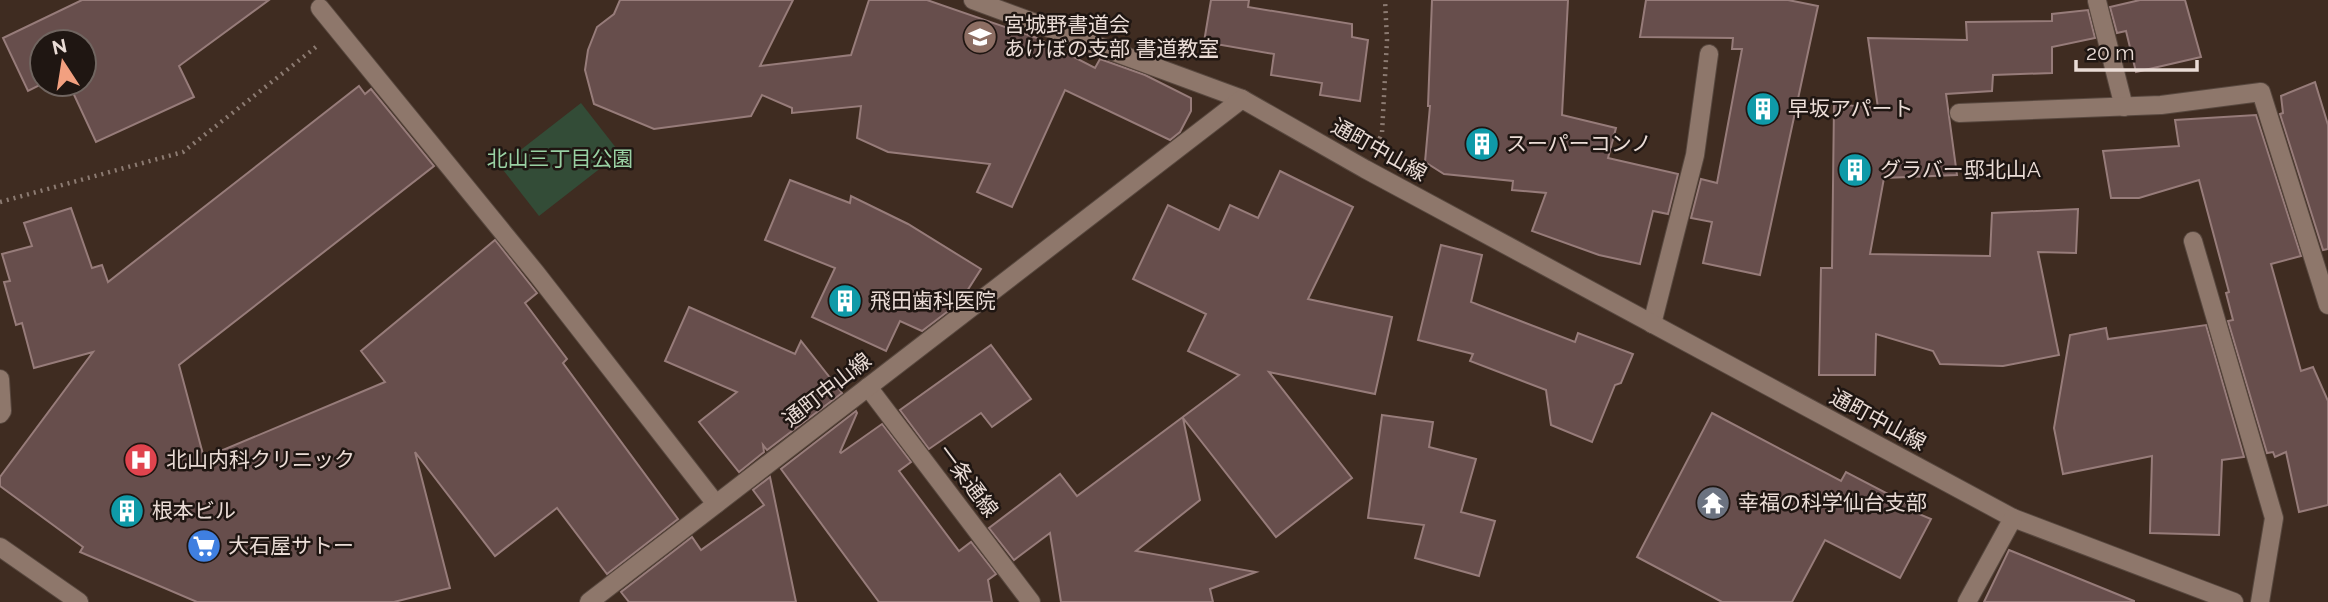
<svg xmlns="http://www.w3.org/2000/svg" width="2328" height="602" font-family="Raleway,'Noto Sans JP',sans-serif">
  <style>
    .green { fill: #334c37 }
    .building { fill: #674e4c; stroke: #977c7a; stroke-width: 2 }
    .lines { fill: none; stroke-linecap: round; stroke-linejoin: round }
    .minor-casing { stroke: #58483f; stroke-width: 20 }
    .path { stroke: #8c7b72; stroke-width: 4.5; stroke-dasharray: 2 5; stroke-linecap: butt }
    .minor { stroke: #8e776b; stroke-width: 18 }
    .labels { text-anchor: middle; stroke-width: 5; stroke-linejoin: round; paint-order: stroke }
    .poi-label { font-size: 21px; fill: #eadcd6; stroke: #1f1612; text-anchor: start }
    .street-label { font-size: 21px; fill: #eadcd6; stroke: #1f1612 }
    .park-label { font-size: 21px; fill: #99d1a3; stroke: #1f1612 }
  </style>
  <rect width="100%" height="100%" fill="#3f2c21"/>
  <!-- green -->
  <path class="green" d="M581 103 620 153 539 216 500 166Z"/>
  <!-- building -->
  <g class="building">
    <path d="M82 0H269L179 66 194 97 96 142 69 84H84V42H42V84L28 91 3 38Z"/>
    <path d="M620 0H793L760 66 851 55 869 0H927L1037 38 1095 68 1100 59 1145 75 1191 98V111L1180 132 1170 140 1065 90 1012 207 977 192 990 164 888 152 857 138 861 106 792 113V108L762 95 751 116 654 129 594 104 585 70 588 50 597 27 614 14Z"/>
    <path d="M1211 0H1249L1248 7 1352 24V37L1368 40 1360 101 1320 95 1322 83 1271 75 1274 54 1204 42Z"/>
    <path d="M1432 0H1568L1562 115 1616 128 1608 158 1678 174 1668 214 1653 211 1640 264 1599 255 1532 231 1546 193 1512 190 1513 181 1444 174 1425 162 1430 106H1428Z"/>
    <path d="M1646 0H1788L1818 6 1760 275 1703 263 1712 222 1691 218 1701 179 1717 183 1742 49H1732L1733 38 1640 37Z"/>
    <path d="M2140 0H2185L2201 57 2136 72 2126 31 2117 33 2110 7Z"/>
    <path d="M2088 10 2095 38 2052 47V73L1993 75 1992 91 1946 94 1957 175 1884 178 1870 254 1990 256 1992 213 2078 209 2076 253 2038 252 2059 355 2003 366 1940 364 1933 351 1876 334 1875 375H1819L1821 268H1832L1834 104 1878 108 1868 38 1967 40 1966 22 2052 21V14Z"/>
    <path d="M2315 82 2328 125V249L2323 250 2280 114 2283 113 2281 96Z"/>
    <path d="M359 86 365 94 371 89 434 166 179 365 204 458 385 382 361 351 495 240 537 293 525 303 567 359 563 363 678 519 607 574 557 508 495 556 415 452 450 588 394 602H197L80 552 83 547 0 486V477L93 352 34 368 22 323 16 325 4 282 10 281 2 254 32 246 24 223 71 208 92 268 102 265 108 282Z"/>
    <path d="M2256 115 2301 256 2271 264 2301 371 2313 367 2328 401V505L2299 512 2286 452 2275 457 2273 452 2267 453 2228 321 2233 320 2226 293 2229 292 2199 180 2139 198H2111L2103 151 2179 146 2175 120Z"/>
    <path d="M1280 171 1353 207 1308 299 1392 317 1375 394 1269 372 1352 478 1276 537 1183 418 1200 500 1136 551 1256 572 1210 589 1213 602H1061L1050 533 1014 560 989 528 1060 474 1077 496 1239 375 1188 351 1206 314 1133 279 1168 205 1219 230 1230 205 1258 218Z"/>
    <path d="M790 180 850 203 851 196 908 224 981 269 960 302 922 331 900 321 886 351 812 317 835 268 765 240Z"/>
    <path d="M1441 245 1482 255 1471 302 1575 342 1578 333 1633 354 1621 383 1615 385 1592 442 1551 425 1546 390 1470 361 1473 354 1418 340Z"/>
    <path d="M689 307 795 354 801 341 842 393 767 450 763 445 764 452 739 472 699 422 737 392 665 361Z"/>
    <path d="M2206 325 2244 457 2222 460 2219 535 2150 533 2152 456 2063 474 2054 428 2070 335 2106 328 2108 339Z"/>
    <path d="M991 345 1031 399 992 427 981 413 929 449 900 410Z"/>
    <path d="M856 411 857 413 840 452 841 453 882 424 911 462 899 471 959 551 971 542 996 574 988 580 992 602H879L781 469Z"/>
    <path d="M1712 413 1841 481 1846 472 1915 508 1914 512 1931 519 1900 578 1825 540 1792 602H1722L1637 557Z"/>
    <path d="M1382 415 1433 422 1429 447 1476 459 1461 512 1495 521 1479 576 1415 558 1424 525 1368 518Z"/>
    <path d="M770 477 796 602H629L621 592 692 537 701 550 764 505 753 490Z"/>
    <path d="M2009 550 2134 601V602H1984Z"/>
  </g>
  <g class="lines">
    <!-- minor casing -->
    <g class="minor-casing">
      <g id="minor">
        <path d="M973 0 1242 99"/>
        <path d="M2097 1 2124 107"/>
        <path d="M320 8 536 273 716 504"/>
        <path d="M1959 113 2161 105 2261 92 2328 305"/>
        <path d="M2193 241 2274 518 2260 602"/>
        <path d="M1652 324 1695 155 1709 54"/>
        <path d="M0 379 2 411 0 414"/>
        <path d="M868 387 1031 602"/>
        <path d="M0 547 79 602"/>
        <path d="M589 602 1242 99 1365 169 2013 518 2234 602"/>
        <path d="M1967 602 2013 518"/>
      </g>
    </g>
    <!-- path -->
    <g class="path">
      <path d="M1377 145 1382 133 1387 40 1385 0"/>
      <path d="M0 202 183 152 316 47"/>
    </g>
    <!-- minor -->
    <use href="#minor" class="minor"/>
  </g>
  <!-- icons -->
  <defs>
    <g id="school-disc" transform="scale(1.75)"><circle r="9.5" fill="#8d6e63" stroke="#1f1612"/><path d="M0-5L7-2L0 1L-7-2ZM-4 1L0 2.5L4 1V4Q0 6-4 4Z" fill="#fff"/></g>
    <g id="building-disc" transform="scale(1.75)"><circle r="9.5" fill="#0f9aa8" stroke="#1f1612"/><path d="M-4-6H4V6H1V3H-1V6H-4ZM-2.5-4.3h1.7v1.8h-1.7ZM.8-4.3h1.7v1.8H.8ZM-2.5-1h1.7V.8h-1.7ZM.8-1h1.7V.8H.8Z" fill="#fff"/></g>
    <g id="hospital-disc" transform="scale(1.75)"><circle r="9.5" fill="#e0444e" stroke="#1f1612"/><path d="M-5-5h3v3.5h4V-5h3V5h-3V1.5h-4V5h-3Z" fill="#fff"/></g>
    <g id="temple-disc" transform="scale(1.75)"><circle r="9.5" fill="#6b7280" stroke="#1f1612"/><path d="M0-6L5-2H3V0L6.5 2.5H4V6H1.5V3h-3V6H-4V2.5H-6.5L-3 0V-2H-5Z" fill="#fff"/></g>
    <g id="supermarket-disc" transform="scale(1.75)"><circle r="9.5" fill="#3f7fe0" stroke="#1f1612"/><path d="M-6-5.5h2.5l.6 2H6L4.5 2H-2.5L-4.4-4H-6ZM-1.5 3.2a1.3 1.3 0 1 0 .1 0ZM3 3.2a1.3 1.3 0 1 0 .1 0Z" fill="#fff"/></g>
  </defs>
  <g fill-rule="evenodd">
    <use href="#school-disc" x="980" y="37"/>
    <use href="#building-disc" x="1763" y="109"/>
    <use href="#building-disc" x="1482" y="144"/>
    <use href="#building-disc" x="1855" y="170"/>
    <use href="#building-disc" x="845" y="301"/>
    <use href="#hospital-disc" x="141" y="460"/>
    <use href="#temple-disc" x="1713" y="503"/>
    <use href="#building-disc" x="127" y="511"/>
    <use href="#supermarket-disc" x="204" y="546"/>
  </g>
  <g class="labels">
    <!-- poi labels -->
    <g class="poi-label">
      <text x="1004" y="32">宮城野書道会<tspan x="1004" dy="24">あけぼの支部 書道教室</tspan></text>
      <text x="1788" y="116">早坂アパート</text>
      <text x="1506" y="151">スーパーコンノ</text>
      <text x="1880" y="177">グラバー邸北山A</text>
      <text x="870" y="308">飛田歯科医院</text>
      <text x="166" y="467">北山内科クリニック</text>
      <text x="1738" y="510">幸福の科学仙台支部</text>
      <text x="152" y="518">根本ビル</text>
      <text x="228" y="553">大石屋サトー</text>
    </g>
    <!-- street labels -->
    <g class="street-label">
      <text transform="translate(1379 150) rotate(29)" y="7">通町中山線</text>
      <text transform="translate(827 390) rotate(-38)" y="7">通町中山線</text>
      <text transform="translate(1878 420) rotate(28)" y="7">通町中山線</text>
      <text transform="translate(968 481) rotate(53)" y="7">一条通線</text>
    </g>
    <!-- park labels -->
    <g class="park-label">
      <text x="560" y="166">北山三丁目公園</text>
    </g>
  </g>
  <!-- north arrow -->
  <g transform="translate(63 63) rotate(348)"><circle r="33" fill="#1f1612" stroke="#706560" stroke-width="2"/>
  <path d="M0-5L12 26L0 18L-12 26Z" fill="#f2a080"/>
  <text y="-10" font-size="19" font-weight="bold" text-anchor="middle" fill="#eadcd6">N</text>
  </g>
  <!-- scale -->
  <path d="M2076 60v10h121v-10" fill="none" stroke="#eadcd6" stroke-width="3.5"/>
  <text x="2086" y="60" font-size="21" fill="#eadcd6" stroke="#1f1612" stroke-width="5" paint-order="stroke">20 m</text>
</svg>
